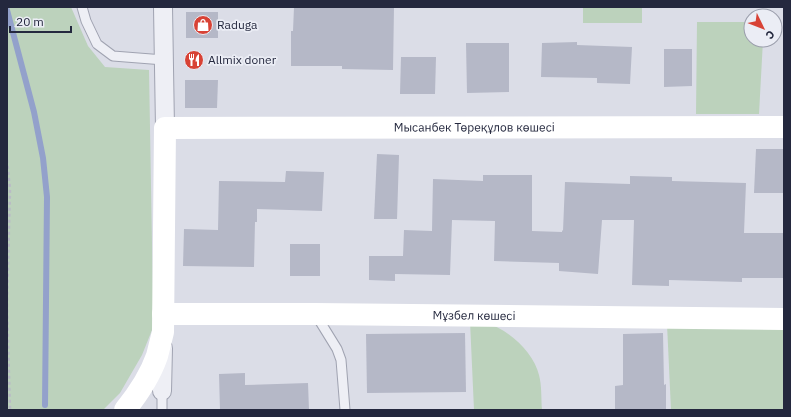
<svg xmlns="http://www.w3.org/2000/svg" width="791" height="417" font-family="'IBM Plex Sans',sans-serif">
  <style>
    .green { fill: #bcd2bc }
    .lines { fill: none; stroke-linecap: round; stroke-linejoin: round }
    .stream { stroke: #93a1cb; stroke-width: 6 }
    .building { fill: #b5b8c7 }
    .lane-casing { stroke: #a0a3b1; stroke-width: 11 }
    .street-casing { stroke: #a0a3b1; stroke-width: 20 }
    .path { stroke: #b9bbc5; stroke-width: 2.5; stroke-dasharray: 3 3; stroke-linecap: butt }
    .lane { stroke: #eeeff5; stroke-width: 9 }
    .street { stroke: #eeeff5; stroke-width: 18 }
    .secondary { stroke: #fff; stroke-width: 22 }
    .labels { text-anchor: middle; stroke-width: 3.5; stroke-linejoin: round; paint-order: stroke }
    .poi-label { font-size: 12px; fill: #24283e; stroke: #ebedf5; text-anchor: start }
    .street-label { font-size: 12px; fill: #24283e; stroke: #ebedf5 }
  </style>
  <rect width="100%" height="100%" fill="#dbdde7"/>
  <!-- green -->
  <g class="green">
    <path d="M7 7H71L88 46 105 67 149 70 153 301 152 330 142 355 120 393 103 410H7Z"/>
    <rect x="583" y="7" width="59" height="16"/>
    <path d="M697 22H751V40H763L759 114H696Z"/>
    <path d="M470 321C475 321 481 321 485 323 508 328 534 353 539 375 542 386 541 399 542 410H474Z"/>
    <path d="M667 324H784V410H671Z"/>
  </g>
  <g class="lines">
    <!-- stream -->
    <path class="stream" d="M7 10 34 112 43 158 47 197 45 405"/>
  </g>
  <!-- building -->
  <g class="building">
    <path d="M294 7H394L393 70 342 69V66H291V31H293Z"/>
    <rect x="186" y="12" width="32" height="26"/>
    <path d="M577 42V45L632 47 630 84 597 83V78L541 77 542 43Z"/>
    <path d="M466 43H509V92L467 93Z"/>
    <path d="M664 49H692V86L664 87Z"/>
    <path d="M401 57H436L435 94H400Z"/>
    <path d="M185 80H218L217 108H185Z"/>
    <path d="M756 149H784V193H754Z"/>
    <path d="M377 154 399 155 397 219H374Z"/>
    <path d="M286 171 324 172 322 211 257 209V222H255L254 267 183 266 184 229 218 230 219 181 285 182Z"/>
    <path d="M483 175H532V231L562 232V230L563 231 565 182 630 184V176L672 177V181L746 183 744 233H784V278H742V282L669 280V286L632 285 634 220H602L598 274 559 271V263L494 261 495 221 452 220 450 275 395 274V281L369 280V256H403L404 230 432 231 433 179 483 181Z"/>
    <rect x="290" y="244" width="30" height="32"/>
    <path d="M465 333 466 392 367 393 366 334Z"/>
    <path d="M663 333 664 385 666 384V410H615V386L623 385V334Z"/>
    <path d="M245 373V385L308 383 309 410H220L219 374Z"/>
  </g>
  <g class="lines">
    <!-- lane casing -->
    <g class="lane-casing">
      <g id="lane">
        <path d="M82 7 86 21 97 44 113 56 164 60"/>
        <path d="M316 315 337 349 341 360 345 410"/>
        <path d="M160 390 162 391V410"/>
      </g>
    </g>
    <!-- street casing -->
    <g class="street-casing">
      <g id="street">
        <path d="M163 7 165 128"/>
        <path d="M162 391 163 348"/>
      </g>
    </g>
    <!-- path -->
    <path class="path" d="M7 160 10 189 7 304 10 410"/>
    <!-- lane -->
    <use href="#lane" class="lane"/>
    <!-- street -->
    <use href="#street" class="street"/>
    <!-- secondary -->
    <g class="secondary">
      <path id="s1" d="M163 314H315L784 319"/>
      <path id="s2" d="M125 410C138 394 150 376 157 356 159 348 161 340 163 332L165 128 784 127"/>
    </g>
  </g>
  <!-- icons -->
  <defs>
    <g id="shop-disc" transform="scale(1)"><circle r="9.5" fill="#d84235" stroke="#ebedf5"/><path d="M-5-2.5h2.3a2.7 3.5 0 0 1 5.4 0H5L5.5 6h-11ZM-1.5-2.5h3a1.5 2.3 0 0 0-3 0Z" fill="#fff"/></g>
    <g id="restaurant-disc" transform="scale(1)"><circle r="9.5" fill="#d84235" stroke="#ebedf5"/><path d="M-5-6h1v4h1v-4h1v4h1v-4h1v5L-1.5 .5V6h-2V.5L-5-1ZM5-6V6H3V1.5H1.5Q1.5-4 5-6Z" fill="#fff"/></g>
  </defs>
  <g fill-rule="evenodd">
    <use href="#shop-disc" x="203" y="25"/>
    <use href="#restaurant-disc" x="194" y="60"/>
  </g>
  <g class="labels">
    <!-- poi labels -->
    <g class="poi-label">
      <text x="217" y="29">Raduga</text>
      <text x="208" y="64">Allmix doner</text>
    </g>
    <!-- street labels -->
    <g class="street-label">
      <text dy="4" stroke="none"><textPath href="#s2" startOffset="601">Мысанбек Төреқұлов көшесі</textPath></text>
      <text dy="4" stroke="none"><textPath href="#s1" startOffset="311">Мұзбел көшесі</textPath></text>
    </g>
  </g>
  <!-- border -->
  <rect width="791" height="417" fill="none" stroke="#24283e" stroke-width="16"/>
  <!-- north arrow -->
  <g transform="translate(763 28) rotate(133)"><circle r="19" fill="#ebedf5" stroke="#9b9eac"/>
  <path d="M0-3L7 15L0 10L-7 15Z" fill="#d84235"/>
  <text y="-6" font-size="11" font-weight="bold" text-anchor="middle" fill="#24283e">С</text>
  </g>
  <!-- scale -->
  <path d="M10 26v6h61v-6" fill="none" stroke="#24283e" stroke-width="2"/>
  <text x="16" y="26" font-size="12" fill="#24283e" stroke="#ebedf5" stroke-width="3" paint-order="stroke">20 m</text>
</svg>
